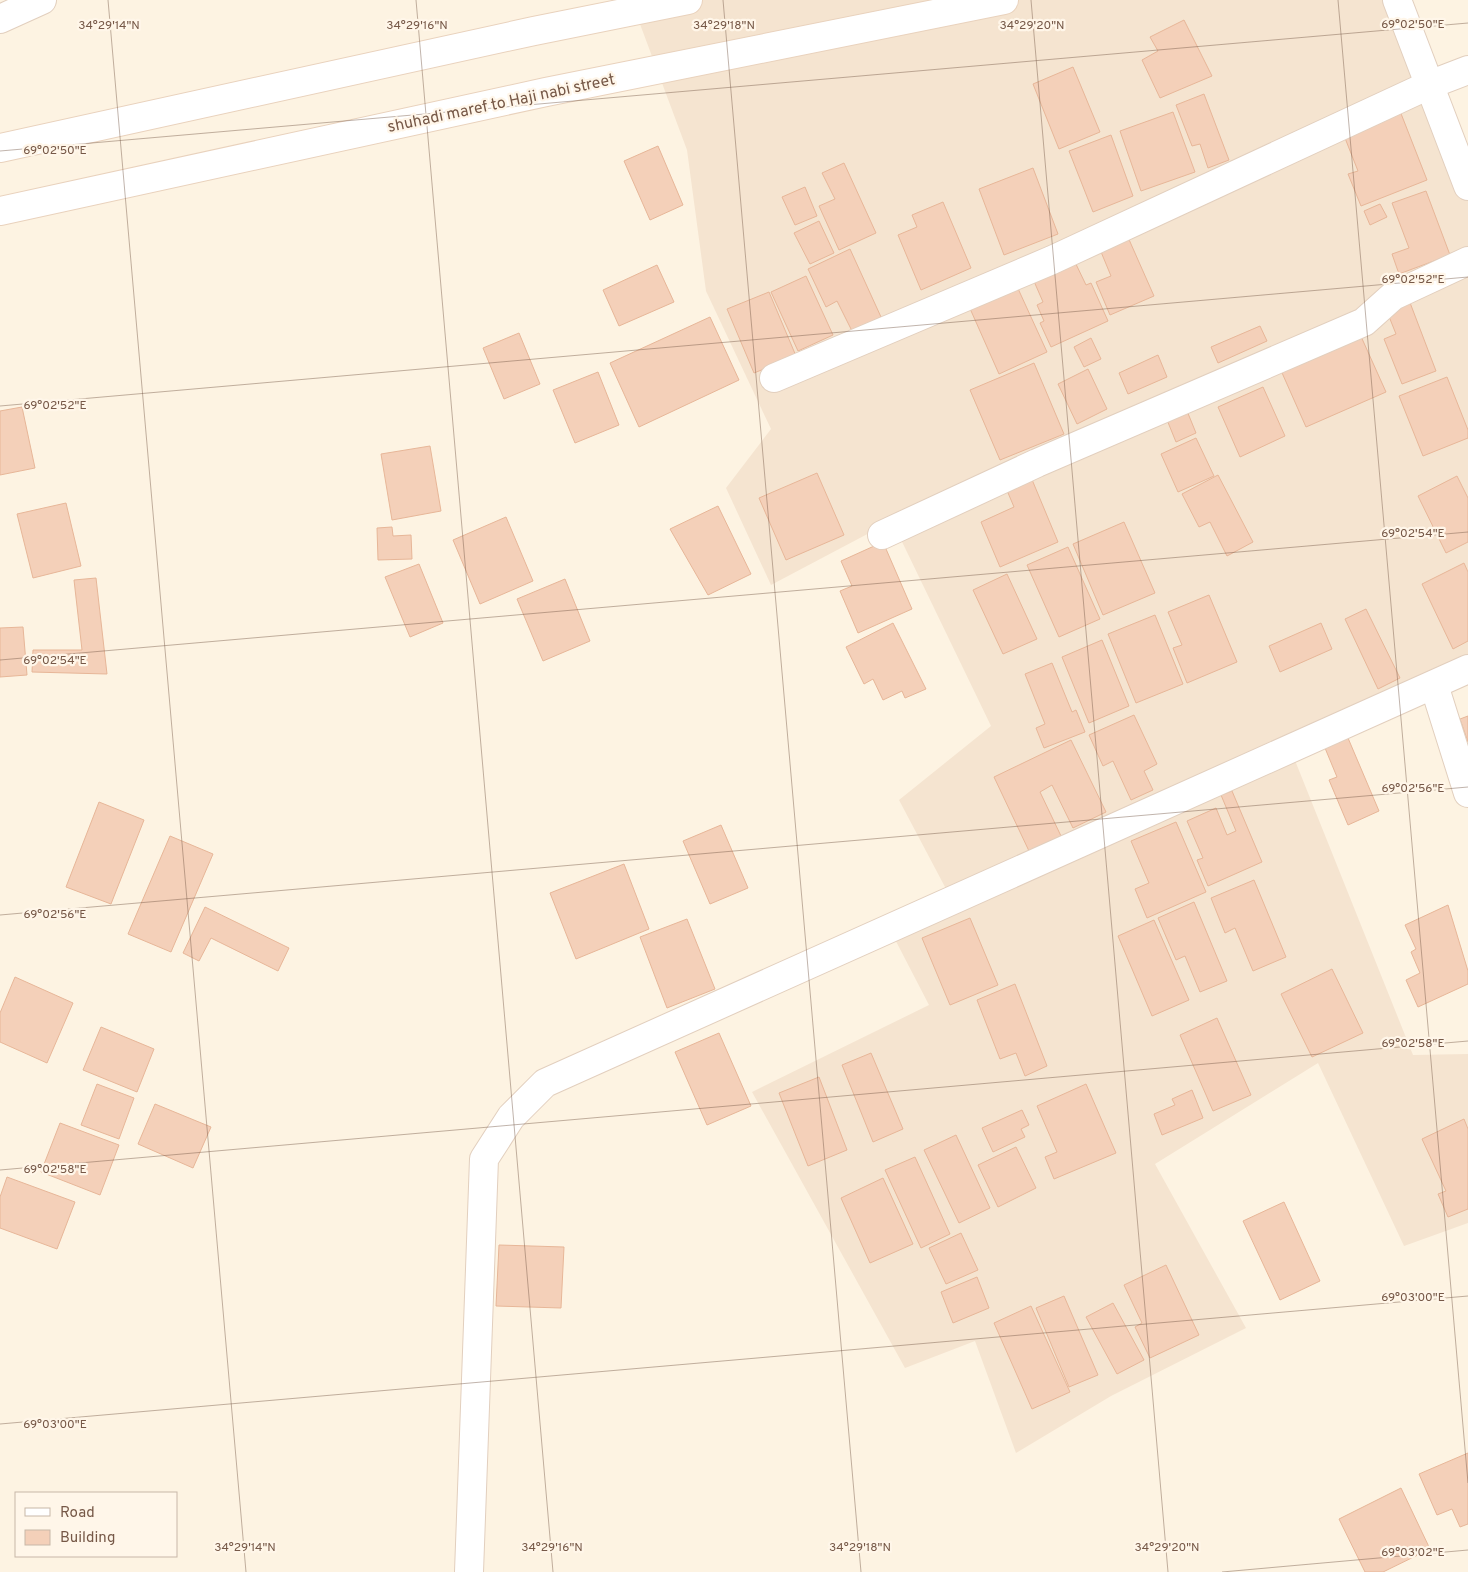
<svg xmlns="http://www.w3.org/2000/svg" width="1468" height="1572" font-family="Overpass,sans-serif">
  <style>
    .residential { fill: #f5e4d0 }
    .building { fill: #f4d0b9; stroke: #e7b698 }
    .lines { fill: none; stroke-linecap: round; stroke-linejoin: round }
    .street-casing { stroke: #e2cfbe; stroke-width: 30 }
    .secondary-casing { stroke: #e9d2bd; stroke-width: 30 }
    .street { stroke: #fff; stroke-width: 28 }
    .secondary { stroke: #fff; stroke-width: 28 }
    .ticks { fill: none; stroke: #765847; stroke-width: 1; stroke-opacity: 0.45 }
    .labels { text-anchor: middle; stroke-width: 4.5; stroke-linejoin: round; paint-order: stroke }
    .street-label { font-size: 16px; fill: #765847; stroke: #fff6e9 }
    .ticks-label { font-size: 12px; text-anchor: middle; fill: #765847; stroke: #fff6e9; stroke-width: 4.5; stroke-linejoin: round; paint-order: stroke }
  </style>
  <rect width="100%" height="100%" fill="#fdf3e2"/>
  <!-- residential -->
  <path class="residential" d="M631 0H1390L1468 195V667L1290 748 1413 1055 1468 1054V1223L1404 1246 1318 1063 1155 1164 1246 1328 1111 1396 1016 1453 975 1341 905 1368 752 1092 929 1005 886 922 954 904 899 800 991 726 892 521 771 585 726 488 771 429 706 291 687 150Z"/>
  <!-- building -->
  <g class="building">
    <path d="M1184 20 1212 76 1160 98 1142 60 1158 51 1150 37Z"/>
    <path d="M1073 67 1100 132 1059 149 1033 84Z"/>
    <path d="M1204 94 1229 160 1208 168 1200 144 1192 146 1176 105Z"/>
    <path d="M1400 111 1427 180 1361 206 1348 174 1358 171 1343 133Z"/>
    <path d="M1173 112 1195 172 1141 191 1120 131Z"/>
    <path d="M1111 135 1133 196 1093 212 1069 151Z"/>
    <path d="M658 146 683 205 650 220 624 161Z"/>
    <path d="M844 163 876 233 839 250 819 206 835 199 822 173Z"/>
    <path d="M1033 168 1058 234 1004 255 979 189Z"/>
    <path d="M805 187 817 216 795 225 782 197Z"/>
    <path d="M1426 191 1450 255 1399 274 1392 254 1409 248 1392 203Z"/>
    <path d="M943 202 971 268 921 290 898 235 917 227 912 215Z"/>
    <path d="M1380 204 1387 217 1370 225 1364 211Z"/>
    <path d="M819 221 834 253 810 264 794 233Z"/>
    <path d="M1127 235 1154 296 1110 315 1096 282 1111 276 1099 247Z"/>
    <path d="M850 249 881 317 852 331 837 301 826 307 808 269Z"/>
    <path d="M1074 260 1086 285 1091 283 1108 321 1051 347 1040 323 1044 321 1037 305 1043 302 1033 279Z"/>
    <path d="M657 265 674 302 619 326 603 290Z"/>
    <path d="M806 276 833 335 798 351 771 292Z"/>
    <path d="M1015 282 1047 352 999 374 968 304Z"/>
    <path d="M769 292 796 356 754 373 727 309Z"/>
    <path d="M1409 300 1436 371 1402 384 1384 339 1396 334 1386 309Z"/>
    <path d="M710 317 739 380 639 427 610 363Z"/>
    <path d="M1260 326 1267 341 1218 363 1211 347Z"/>
    <path d="M1359 332 1386 392 1306 427 1279 366Z"/>
    <path d="M519 333 540 384 504 399 483 348Z"/>
    <path d="M1091 338 1101 359 1084 367 1074 347Z"/>
    <path d="M1158 355 1167 377 1128 394 1119 373Z"/>
    <path d="M1034 363 1064 434 1000 460 970 390Z"/>
    <path d="M1088 369 1107 409 1077 424 1058 384Z"/>
    <path d="M598 372 619 425 575 443 553 390Z"/>
    <path d="M1447 377 1468 430V438L1423 456 1399 396Z"/>
    <path d="M1263 387 1285 436 1240 457 1218 407Z"/>
    <path d="M1185 406 1196 433 1176 442 1165 415Z"/>
    <path d="M22 407 35 468 0 475V411Z"/>
    <path d="M1196 438 1214 476 1178 492 1161 454Z"/>
    <path d="M430 446 441 511 392 520 381 454Z"/>
    <path d="M1028 470 1058 542 1000 567 981 522 1014 507 1003 481Z"/>
    <path d="M817 473 844 535 786 560 759 498Z"/>
    <path d="M1218 475 1253 542 1227 556 1210 522 1199 527 1182 494Z"/>
    <path d="M1457 476 1468 498V542L1446 553 1418 496Z"/>
    <path d="M66 503 81 566 33 578 17 514Z"/>
    <path d="M718 506 751 574 708 595 670 529Z"/>
    <path d="M506 517 533 581 480 604 453 540Z"/>
    <path d="M1124 522 1155 593 1103 615 1073 544Z"/>
    <path d="M392 527 393 536 411 535 412 559 378 560 377 528Z"/>
    <path d="M883 542 912 609 858 633 840 591 852 586 841 561Z"/>
    <path d="M1068 547 1100 619 1059 637 1027 565Z"/>
    <path d="M1464 563 1468 572V641L1453 649 1422 584Z"/>
    <path d="M419 564 443 623 410 637 385 577Z"/>
    <path d="M1007 574 1037 639 1003 654 973 590Z"/>
    <path d="M96 578 107 674 32 672 33 650H82L74 580Z"/>
    <path d="M565 579 590 641 543 661 517 599Z"/>
    <path d="M1209 595 1237 662 1187 683 1173 648 1182 645 1168 612Z"/>
    <path d="M1366 609 1400 678 1378 689 1345 619Z"/>
    <path d="M1155 615 1183 684 1136 703 1108 634Z"/>
    <path d="M893 623 926 689 905 698 902 691 883 700 873 679 864 684 846 647Z"/>
    <path d="M1321 623 1332 649 1280 672 1269 646Z"/>
    <path d="M23 627 27 675 0 677V628Z"/>
    <path d="M1102 640 1129 706 1089 723 1062 657Z"/>
    <path d="M1052 663 1072 712 1076 710 1085 732 1044 748 1036 728 1045 724 1025 674Z"/>
    <path d="M1134 715 1157 764 1144 771 1153 790 1131 800 1113 761 1103 766 1089 735Z"/>
    <path d="M1468 716V742L1460 719Z"/>
    <path d="M1348 738 1379 811 1348 825 1329 780 1337 777 1325 748Z"/>
    <path d="M1071 740 1106 812 1073 828 1052 785 1040 792 1061 836 1029 851 994 777Z"/>
    <path d="M1232 791 1262 862 1208 886 1197 860 1203 858 1187 821 1216 808 1227 835 1236 831 1221 795Z"/>
    <path d="M99 802 144 820 111 904 66 887Z"/>
    <path d="M1176 822 1206 892 1147 918 1135 889 1149 883 1131 841Z"/>
    <path d="M721 825 748 888 710 904 683 841Z"/>
    <path d="M170 836 213 854 171 952 128 934Z"/>
    <path d="M624 864 649 929 576 959 550 893Z"/>
    <path d="M1254 880 1286 957 1253 971 1235 928 1225 933 1211 898Z"/>
    <path d="M1194 902 1227 981 1200 992 1185 956 1176 960 1158 918Z"/>
    <path d="M1448 905 1468 971V984L1418 1007 1406 980 1420 973 1411 952 1416 949 1405 925Z"/>
    <path d="M205 907 289 948 278 971 211 938 199 961 183 953Z"/>
    <path d="M970 918 998 985 950 1005 922 938Z"/>
    <path d="M687 919 715 989 667 1008 640 937Z"/>
    <path d="M1154 920 1189 1000 1152 1016 1118 936Z"/>
    <path d="M1332 969 1363 1033 1312 1057 1281 994Z"/>
    <path d="M15 977 73 1003 47 1063 0 1042V1013Z"/>
    <path d="M1015 984 1047 1066 1025 1076 1016 1053 1000 1059 977 1000Z"/>
    <path d="M1217 1018 1251 1095 1213 1111 1180 1035Z"/>
    <path d="M101 1027 154 1049 137 1092 83 1070Z"/>
    <path d="M719 1033 751 1106 707 1125 675 1052Z"/>
    <path d="M871 1053 903 1129 873 1142 842 1065Z"/>
    <path d="M819 1077 847 1150 808 1166 779 1093Z"/>
    <path d="M97 1084 134 1098 119 1139 81 1125Z"/>
    <path d="M1086 1084 1116 1153 1054 1179 1045 1157 1057 1152 1037 1106Z"/>
    <path d="M1192 1090 1203 1118 1162 1135 1154 1114 1175 1105 1172 1099Z"/>
    <path d="M155 1104 211 1127 193 1168 138 1144Z"/>
    <path d="M1022 1110 1029 1125 1021 1129 1025 1137 993 1152 982 1128Z"/>
    <path d="M1464 1119 1468 1129V1209L1448 1217 1438 1194 1446 1191 1422 1139Z"/>
    <path d="M60 1123 119 1145 100 1195 41 1172Z"/>
    <path d="M956 1135 990 1208 959 1223 924 1150Z"/>
    <path d="M1016 1147 1036 1188 998 1207 978 1165Z"/>
    <path d="M915 1157 950 1234 921 1248 885 1170Z"/>
    <path d="M7 1177 75 1202 57 1249 0 1228V1197Z"/>
    <path d="M883 1178 913 1244 870 1263 841 1198Z"/>
    <path d="M1284 1202 1320 1281 1280 1300 1243 1221Z"/>
    <path d="M961 1233 978 1270 946 1284 929 1248Z"/>
    <path d="M499 1245 564 1247 561 1308 496 1306Z"/>
    <path d="M1166 1265 1199 1335 1150 1358 1135 1327 1142 1323 1124 1285Z"/>
    <path d="M977 1277 989 1308 953 1323 941 1292Z"/>
    <path d="M1064 1296 1098 1375 1069 1387 1036 1308Z"/>
    <path d="M1113 1303 1144 1360 1117 1374 1086 1317Z"/>
    <path d="M1031 1306 1070 1392 1032 1409 994 1323Z"/>
    <path d="M1468 1453V1524L1460 1527 1452 1509 1437 1515 1419 1474Z"/>
    <path d="M1401 1488 1430 1549 1383 1572H1365L1339 1519Z"/>
  </g>
  <g class="lines">
    <!-- street casing -->
    <g class="street-casing">
      <g id="street">
        <path d="M1397 0 1468 186"/>
        <path d="M0 19 42 0"/>
        <path d="M774 378 1052 260 1429 85 1468 70"/>
        <path d="M882 535 1037 463 1364 322 1393 296 1468 261"/>
        <path d="M1434 685 1468 793"/>
        <path d="M469 1572 484 1159 511 1117 545 1083 1468 669"/>
      </g>
    </g>
    <!-- secondary casing -->
    <g class="secondary-casing">
      <g id="secondary">
        <path d="M0 148 534 31 688 0"/>
        <path d="M0 211 546 92 1004 0"/>
      </g>
    </g>
    <!-- street -->
    <use href="#street" class="street"/>
    <!-- secondary -->
    <use href="#secondary" class="secondary"/>
  </g>
  <!-- ticks -->
  <path class="ticks" d="M108 0 246 1572M416 0 553 1572M723 0 861 1572M1031 0 1168 1572M1338 0 1468 1483M0 151 1468 23M0 406 1468 277M0 660 1468 532M0 915 1468 787M0 1170 1468 1041M0 1424 1468 1296M1222 1572 1468 1550"/>
  <g class="labels">
    <!-- street labels -->
    <g class="street-label">
      <text transform="translate(501 102) rotate(-12)" y="6">shuhadi maref to Haji nabi street</text>
    </g>
  </g>
  <g class="ticks-label">
    <text x="1413" y="28">69°02'50"E</text>
    <text x="109" y="29">34°29'14"N</text>
    <text x="417" y="29">34°29'16"N</text>
    <text x="724" y="29">34°29'18"N</text>
    <text x="1032" y="29">34°29'20"N</text>
    <text x="55" y="154">69°02'50"E</text>
    <text x="1413" y="283">69°02'52"E</text>
    <text x="55" y="409">69°02'52"E</text>
    <text x="1413" y="537">69°02'54"E</text>
    <text x="55" y="664">69°02'54"E</text>
    <text x="1413" y="792">69°02'56"E</text>
    <text x="55" y="918">69°02'56"E</text>
    <text x="1413" y="1047">69°02'58"E</text>
    <text x="55" y="1173">69°02'58"E</text>
    <text x="1413" y="1301">69°03'00"E</text>
    <text x="55" y="1428">69°03'00"E</text>
    <text x="245" y="1551">34°29'14"N</text>
    <text x="552" y="1551">34°29'16"N</text>
    <text x="860" y="1551">34°29'18"N</text>
    <text x="1167" y="1551">34°29'20"N</text>
    <text x="1413" y="1556">69°03'02"E</text>
  </g>
  <!-- legend -->
  <rect x="15" y="1492" width="162" height="65" fill="#fff6e9" stroke="#c8b7a8"/>
  <rect x="25" y="1508" width="25" height="8" fill="#ffffff" stroke="#c8b7a8"/>
  <text x="60" y="1517" font-size="15" fill="#765847">Road</text>
  <rect x="25" y="1530" width="25" height="15" fill="#f4d0b9" stroke="#c8b7a8"/>
  <text x="60" y="1542" font-size="15" fill="#765847">Building</text>
</svg>
